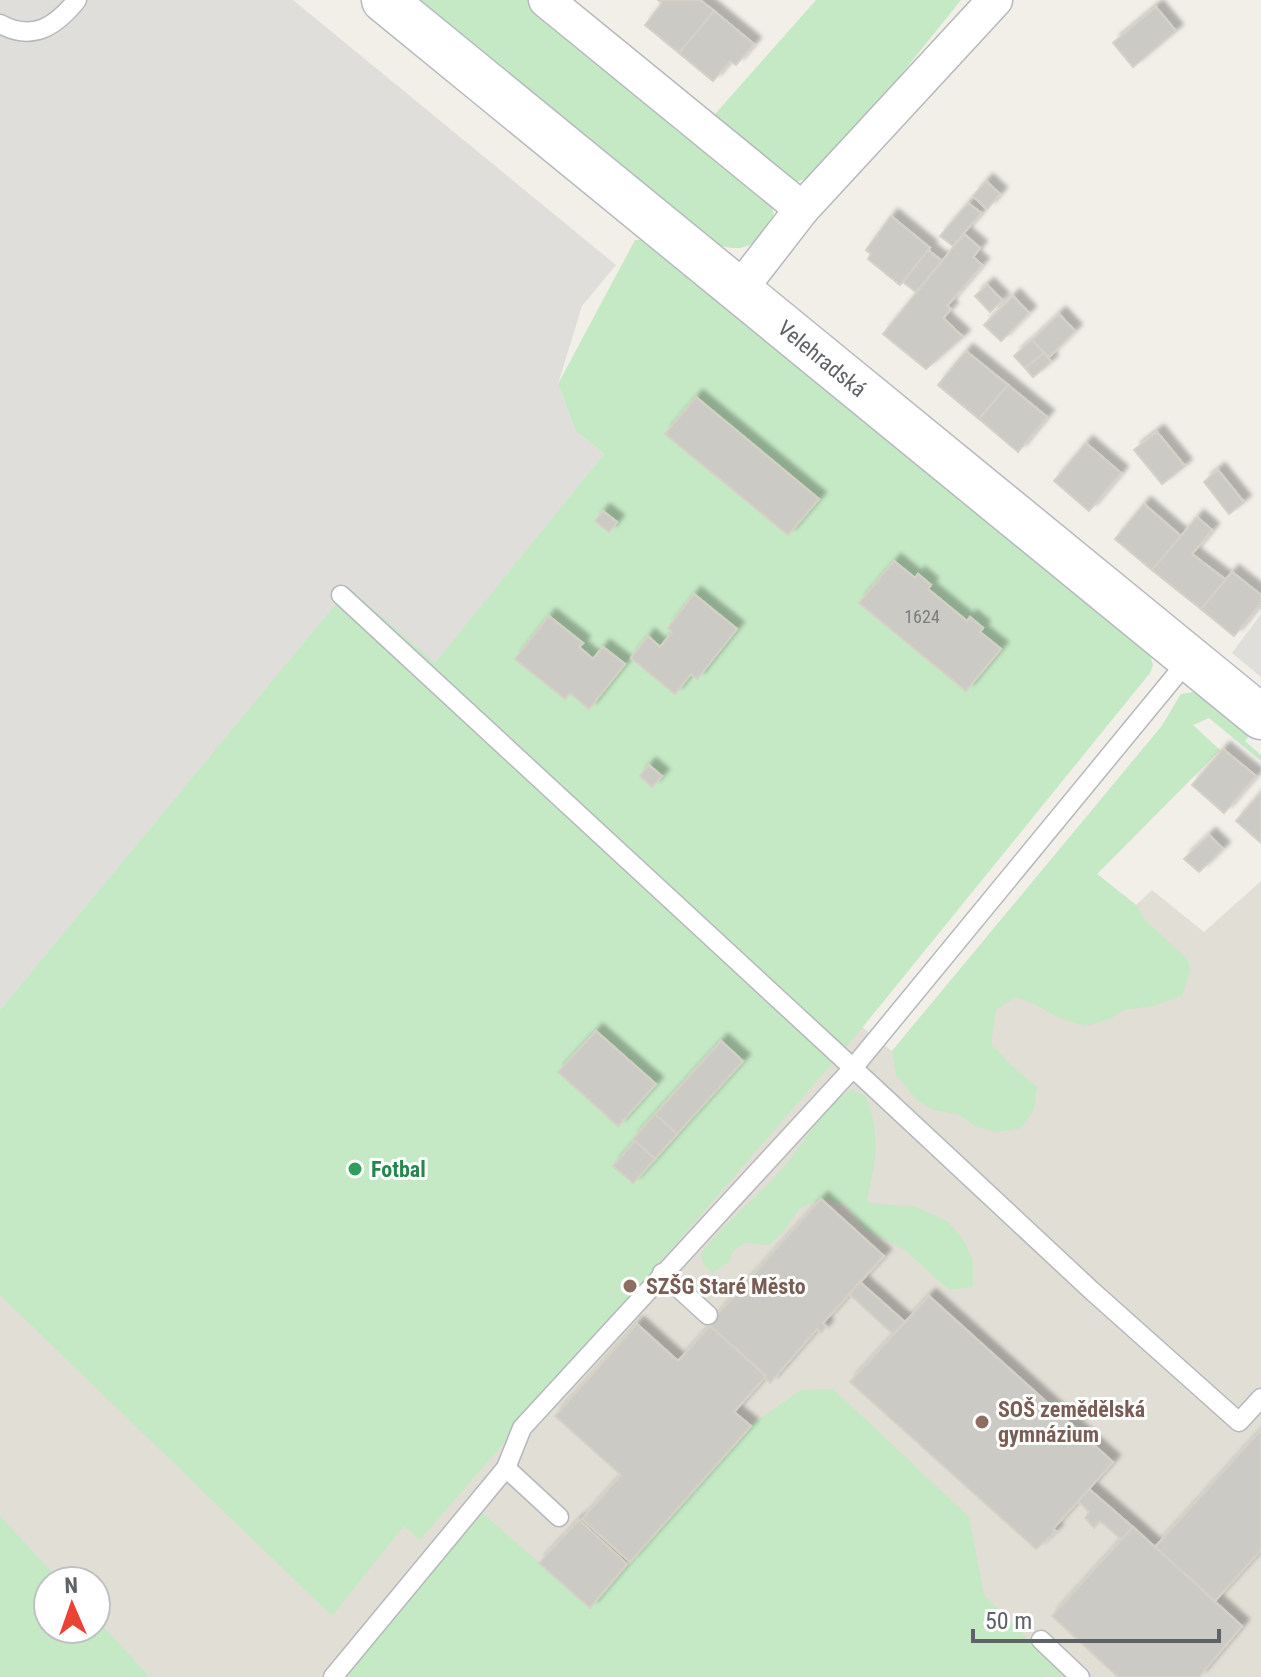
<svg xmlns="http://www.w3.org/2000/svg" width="1261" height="1677" font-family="'Roboto Condensed',sans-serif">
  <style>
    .industrial { fill: #e0deda }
    .education { fill: #e1ded6 }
    .green { fill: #c5e8c5 }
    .building { fill: #cccac5; stroke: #d6d1c6; stroke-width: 2; filter: url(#shadow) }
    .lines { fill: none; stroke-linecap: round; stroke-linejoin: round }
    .lane-casing { stroke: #b5b8bc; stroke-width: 21 }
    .street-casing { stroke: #b5b8bc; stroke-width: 37 }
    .secondary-casing { stroke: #b6babf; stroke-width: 47 }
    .lane { stroke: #fff; stroke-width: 18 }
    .street { stroke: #fff; stroke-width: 34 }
    .secondary { stroke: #fff; stroke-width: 44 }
    .leisure-dot { fill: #2e9e5b; stroke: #fff; stroke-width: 3 }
    .education-dot { fill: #8d6e63; stroke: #fff; stroke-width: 3 }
    .labels { text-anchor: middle; stroke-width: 6; stroke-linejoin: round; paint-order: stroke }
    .number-label { font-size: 18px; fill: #7a7d7f }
    .street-label { font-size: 22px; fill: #5f6368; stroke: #fff }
    .leisure-label { font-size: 22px; font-weight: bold; fill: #27864d; stroke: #fff; text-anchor: start }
    .education-label { font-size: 22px; font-weight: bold; fill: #785e54; stroke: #fff; text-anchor: start }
  </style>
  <defs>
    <filter id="shadow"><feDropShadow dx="7" dy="-7" stdDeviation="2" flood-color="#0004"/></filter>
  </defs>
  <rect width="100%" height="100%" fill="#f1efe8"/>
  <!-- industrial -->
  <g class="industrial">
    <path d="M0 0H293L616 265 582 306 558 384 576 431 604 454 434 665 349 588 0 1010Z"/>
    <path d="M1261 614V677L1232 653Z"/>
  </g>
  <!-- education -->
  <path class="education" d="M349 588 852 1038 862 1027 892 1051 1161 727 1220 750 1097 874 1136 905 1152 890 1204 932 1261 881V1677H150L96 1621V1581H57L0 1520V1010Z"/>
  <!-- green -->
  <g class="green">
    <path d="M415 0H534L767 194C775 210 777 220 764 234 746 252 735 250 711 243Z"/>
    <path d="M816 0H961L879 102 815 175 796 182 712 120 716 113Z"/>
    <path d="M635 240H645L1148 648 1153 665 1150 673 853 1039 420 1540 404 1526 332 1616 0 1295V1010L349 588 435 663 604 454 576 431 558 384Z"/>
    <path d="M1194 692 1208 695 1254 729 1245 741 1261 755V761L1209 718 1193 725 1220 750 1097 874 1136 905 1145 920 1188 960 1190 971 1182 996 1153 1006 1123 1010 1110 1019 1085 1026 1055 1016 1035 1004 1015 997 996 1010 991 1044 1012 1066 1037 1087 1034 1110 1021 1128 996 1132 975 1126 958 1114 934 1110 918 1101 896 1075 892 1051 1161 727 1181 694Z"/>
    <path d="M852 1089 866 1097C880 1133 877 1161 867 1198L868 1203 916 1207 947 1221 963 1239 973 1260V1287L949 1290 905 1250 866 1230 846 1205 822 1199 800 1208 784 1231 769 1245 745 1243 733 1251 729 1262 712 1273 703 1264 701 1254C724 1222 757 1198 783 1168 807 1140 820 1109 852 1089Z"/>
    <path d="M833 1389 969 1517 984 1595 1066 1677H333L480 1511 591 1608 748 1427 801 1390Z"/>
    <path d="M0 1516 60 1581H48V1629H96V1619L150 1677H0Z"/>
  </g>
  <!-- building -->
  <g class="building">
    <path d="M658 0H700L714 11 679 53 645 25 662 3Z"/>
    <path d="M1156 7 1176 31 1133 67 1113 43Z"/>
    <path d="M714 11 754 44 736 65 730 61 713 81 679 53Z"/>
    <path d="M986 181 1000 194 987 209 973 196Z"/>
    <path d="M968 203 981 213 953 246 940 236Z"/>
    <path d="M891 216 930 248 900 285 868 259 871 254 866 250Z"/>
    <path d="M964 234 980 248 973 257 982 265 947 306 951 309 943 318 963 337 926 369 883 334Z"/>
    <path d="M928 250 942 261 916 292 903 282Z"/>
    <path d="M987 285 1002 300 990 312 975 296Z"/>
    <path d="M1013 296 1029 313 1001 341 984 325Z"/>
    <path d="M1059 314 1075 331 1049 357 1032 340Z"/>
    <path d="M1032 340 1044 353 1025 368 1014 356Z"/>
    <path d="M966 351 1008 385 979 419 938 385Z"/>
    <path d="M1044 353 1051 362 1033 377 1025 368Z"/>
    <path d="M1008 385 1047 417 1018 452 979 419Z"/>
    <path d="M696 397 819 499 788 535 665 434Z"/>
    <path d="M1157 432 1185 466 1162 484 1134 450Z"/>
    <path d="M1086 443 1121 473 1089 511 1054 481Z"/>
    <path d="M1218 470 1244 502 1229 514 1204 482Z"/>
    <path d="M1144 504 1181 536 1152 570 1115 539Z"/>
    <path d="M603 511 617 522 609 532 595 521Z"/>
    <path d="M1197 517 1212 530 1192 554 1226 580 1201 609 1152 570Z"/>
    <path d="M894 561 915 578 918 574 931 585 928 589 967 621 970 617 983 628 980 632 1001 649 966 691 859 603Z"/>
    <path d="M1232 572 1261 595V603L1234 636 1201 609Z"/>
    <path d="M694 594 737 629 697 679 691 674 675 694 631 658 648 636 660 647 672 632 668 628Z"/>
    <path d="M549 616 583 643 579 647 593 659 603 647 625 664 589 709 570 693 565 699 515 659Z"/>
    <path d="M1223 749 1256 776 1224 813 1192 785Z"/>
    <path d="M649 765 662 776 652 787 640 776Z"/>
    <path d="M1261 792V843L1236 821Z"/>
    <path d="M1209 835 1223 849 1199 872 1184 859Z"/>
    <path d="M596 1031 656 1084 618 1126 558 1072Z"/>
    <path d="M721 1041 743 1061 677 1134 655 1114Z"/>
    <path d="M655 1114 677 1134 655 1159 633 1139Z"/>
    <path d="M635 1141 655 1159 633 1183 613 1166Z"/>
    <path d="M821 1199 884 1256 823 1323 826 1327 821 1333 817 1329 770 1383 765 1378 766 1376 710 1326H707Z"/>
    <path d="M860 1282 905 1322 893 1334 849 1294Z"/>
    <path d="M929 1296 1113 1462 1053 1529 1056 1531 1036 1549 850 1382Z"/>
    <path d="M637 1324 678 1361 710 1326 766 1376 734 1412 751 1426 630 1562 582 1519 621 1475 555 1416Z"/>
    <path d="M1261 1430V1550L1215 1601 1155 1547Z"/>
    <path d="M1089 1489 1133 1527 1122 1540 1100 1521 1094 1528 1085 1518 1089 1512 1078 1501Z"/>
    <path d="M579 1520 627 1564 590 1608 539 1563Z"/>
    <path d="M1133 1527 1242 1626 1199 1677H1118L1052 1616Z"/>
  </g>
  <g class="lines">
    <!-- lane casing -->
    <g class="lane-casing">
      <g id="lane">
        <path d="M0 24C33 42 56 26 77 0"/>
        <path d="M341 595 853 1068 1190 658"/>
        <path d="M662 1273 708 1315"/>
        <path d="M559 1517 506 1468 522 1428 853 1068 1091 1290 1239 1422 1261 1398"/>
        <path d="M1041 1640 1080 1677"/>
        <path d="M333 1677 506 1468"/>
      </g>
    </g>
    <!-- street casing -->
    <g class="street-casing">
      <g id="street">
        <path d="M546 0 802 209"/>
        <path d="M740 289 802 209 995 0"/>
      </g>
    </g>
    <!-- secondary casing -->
    <g class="secondary-casing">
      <g id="secondary">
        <path id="s1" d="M384 0 1261 717"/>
      </g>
    </g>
    <!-- lane -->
    <use href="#lane" class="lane"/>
    <!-- street -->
    <use href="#street" class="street"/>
    <!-- secondary -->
    <use href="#secondary" class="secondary"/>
  </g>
  <!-- markers -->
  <circle class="leisure-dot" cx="355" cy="1169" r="8"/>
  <g class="education-dot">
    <circle cx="630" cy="1286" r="8"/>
    <circle cx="982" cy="1422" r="8"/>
  </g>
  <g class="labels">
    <!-- number labels -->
    <g class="number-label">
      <text x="922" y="623">1624</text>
    </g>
    <!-- street labels -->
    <g class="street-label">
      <text dy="8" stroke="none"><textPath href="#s1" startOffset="566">Velehradská</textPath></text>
    </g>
    <!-- leisure labels -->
    <g class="leisure-label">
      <text x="371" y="1177">Fotbal</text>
    </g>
    <!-- education labels -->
    <g class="education-label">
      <text x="646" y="1294">SZŠG Staré Město</text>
      <text x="998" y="1417">SOŠ zemědělská<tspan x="998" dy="25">gymnázium</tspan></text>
    </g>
  </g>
  <!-- north arrow -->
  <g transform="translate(72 1605) rotate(358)"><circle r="38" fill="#ffffff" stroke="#bfc1c3" stroke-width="2"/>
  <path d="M0-6L14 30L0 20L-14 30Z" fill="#ea4335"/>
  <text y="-12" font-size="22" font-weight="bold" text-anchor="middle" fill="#5f6368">N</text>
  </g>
  <!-- scale -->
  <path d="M973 1629v12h246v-12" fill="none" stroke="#5f6368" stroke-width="4"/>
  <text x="985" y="1629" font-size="24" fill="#5f6368" stroke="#ffffff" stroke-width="6" paint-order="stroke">50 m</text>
</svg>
